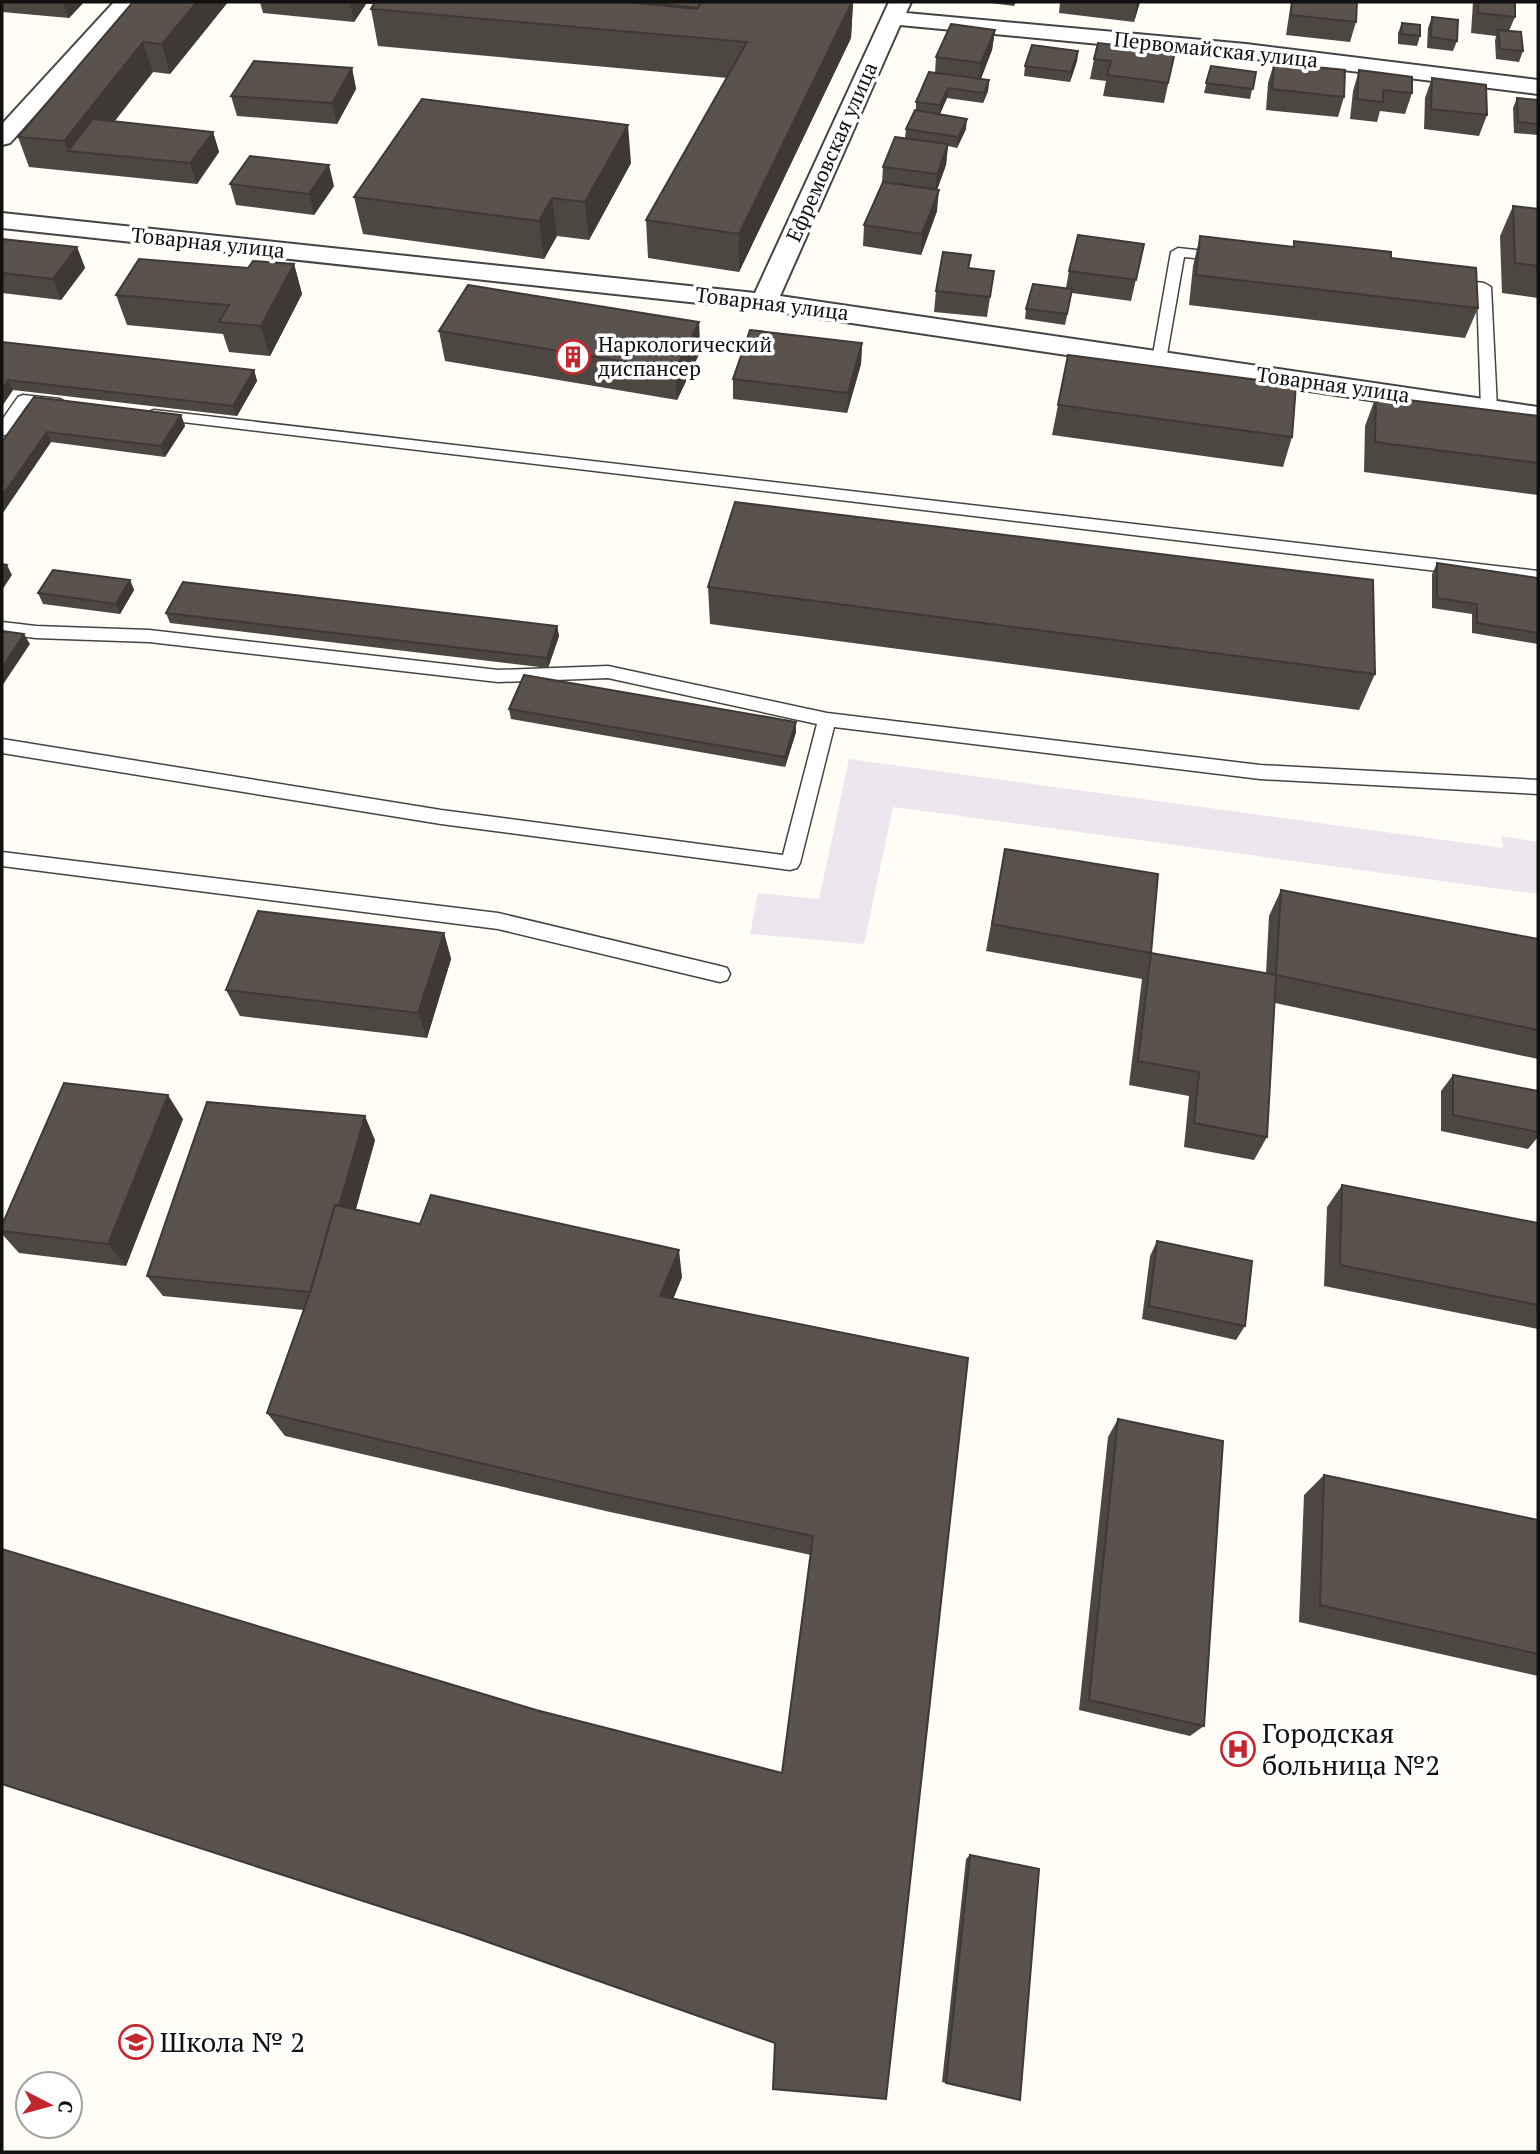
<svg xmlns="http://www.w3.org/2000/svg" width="1540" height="2154" font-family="'PT Serif',serif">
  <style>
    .industrial { fill: #eee6ef }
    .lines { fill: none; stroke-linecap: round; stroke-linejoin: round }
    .service-casing { stroke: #444; stroke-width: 3 }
    .minor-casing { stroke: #444; stroke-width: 4 }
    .service { fill: #fff; fill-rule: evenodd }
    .minor { fill: #fff; fill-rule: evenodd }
    .wall { fill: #4d4742 }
    .shaded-wall { fill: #3f3936 }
    .building { fill: #5a524d; stroke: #3f3936; stroke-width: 2 }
    .labels { text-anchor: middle; stroke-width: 7; stroke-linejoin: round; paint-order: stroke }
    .far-street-label { font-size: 21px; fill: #111; stroke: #fff }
    .far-poi-label { font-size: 21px; fill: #111; stroke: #fff; text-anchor: start }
    .near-poi-label { font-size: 28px; fill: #111; stroke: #fff; text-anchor: start }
  </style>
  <rect width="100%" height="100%" fill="#fffdf5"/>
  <!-- industrial -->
  <path class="industrial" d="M849 759 1503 848 1501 836 1538 842V894L893 807 864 944 750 934 758 893 819 899Z"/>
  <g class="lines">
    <!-- service casing -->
    <g class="service-casing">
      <g id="service">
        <path d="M1178 248 1224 253 1231 257 1224 261 1184 257 1166 360 1159 364 1152 360 1171 252Z"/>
        <path d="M1451 279 1484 283 1491 287 1497 408 1494 411 1489 413 1481 408 1477 290 1446 286 1444 283Z"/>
        <path d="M23 395 60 399 68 404 60 409 27 405 7 434 2 436V420L18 397Z"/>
        <path d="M154 410 1538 571V583L149 418 146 415 149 412Z"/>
        <path d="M2 622 36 626 149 630 498 670 608 666 827 713 1260 765 1538 780V794L1260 779 834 727 800 863 797 868 790 870 441 824 2 753V739L441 810 783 855 817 724 608 678 498 682 149 642 36 638 2 634Z"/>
        <path d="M2 852 498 913 720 966 727 968 730 974 727 980 720 982 498 929 2 866Z"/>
      </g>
    </g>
    <!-- minor casing -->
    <g class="minor-casing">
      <g id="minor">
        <path d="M114 2H137L10 143 2 145V124Z"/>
        <path d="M889 2H911L906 13 1246 44 1538 80V94L1246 58 900 25 780 296 1538 407V425L764 310 2 228V213L755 293Z"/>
      </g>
    </g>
    <!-- service -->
    <use href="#service" class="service"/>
    <!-- minor -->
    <use href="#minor" class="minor"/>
  </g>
  <!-- wall -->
  <g class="wall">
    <path d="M2 2H84L69 18 2 12Z"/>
    <path d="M133 2H228L170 74 153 72 114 121 213 132 219 152 197 184 29 167 18 137Z"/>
    <path d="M260 2H625L634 3V2H853L851 38 739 272 648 258 646 220 727 78 378 46 371 9 373 4H366L354 22 263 13Z"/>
    <path d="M983 2H1016L1014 6Z"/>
    <path d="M1060 2H1140L1134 22 1059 13Z"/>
    <path d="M1291 2H1357L1356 22 1350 42 1286 35Z"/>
    <path d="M1473 2H1515V17L1509 31 1523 51 1519 62 1496 59 1495 41 1496 36 1471 33Z"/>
    <path d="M1432 17 1457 41 1453 51 1427 48 1428 28Z"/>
    <path d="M1402 23 1420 36 1417 46 1398 44V33Z"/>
    <path d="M995 30 992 50 981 79 989 80 988 91 983 103 947 98 940 114 966 129 957 148 948 146 946 165 937 190V211L921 255 863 246 864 225 882 183 883 167 905 138 906 129 916 111V102L935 73 936 57Z"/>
    <path d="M1078 51 1077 61 1070 82 1024 76 1025 66Z"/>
    <path d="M1175 52 1164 103 1103 96 1106 81 1090 79 1094 59Z"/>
    <path d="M1274 63 1344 97 1338 117 1266 110 1268 83Z"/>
    <path d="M1211 66 1256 72 1250 99 1204 93Z"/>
    <path d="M352 68 356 89 337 124 237 116 231 96Z"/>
    <path d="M1359 70 1412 93 1405 114 1380 111 1377 122 1350 119 1353 91Z"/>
    <path d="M1432 78 1487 115 1479 136 1424 129 1425 98Z"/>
    <path d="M1517 98 1538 100V135L1514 133 1513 108Z"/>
    <path d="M631 163 589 240 557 236 544 259 363 234 354 197Z"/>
    <path d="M230 184 334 186 314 215 236 205Z"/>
    <path d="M1513 206 1538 209V298L1502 293 1500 236Z"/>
    <path d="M1200 236 1293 247 1294 241 1391 258 1478 308 1465 338 1189 305 1193 266Z"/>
    <path d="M2 239 77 247 85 268 61 300 2 293Z"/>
    <path d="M1144 244 1131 301 1072 293 1065 325 1025 319 1026 309 1066 288 1069 271Z"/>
    <path d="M971 255 969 269 994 271 987 317 934 312 936 291Z"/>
    <path d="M294 264 302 294 270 356 229 352 223 334 127 325 116 295 248 268Z"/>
    <path d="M699 322 700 352 677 400 445 361 439 331Z"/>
    <path d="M2 342 254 370 257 381 237 416 13 390 2 406Z"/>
    <path d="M862 343 861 364 847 413 733 399V379Z"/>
    <path d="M1376 396 1538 416V495L1364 472 1365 426Z"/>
    <path d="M34 397 181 415 185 426 165 457 51 442 2 514V442Z"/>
    <path d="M1058 405 1292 437 1283 467 1052 435Z"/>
    <path d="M1437 563 1538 578V644L1472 633V614L1432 608V574Z"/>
    <path d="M130 580 134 590 120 614 43 604 38 593Z"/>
    <path d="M708 587 1375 674 1359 710 710 624Z"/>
    <path d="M166 613 557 626 559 636 548 668 170 623Z"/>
    <path d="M509 709 796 732 785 767 511 719Z"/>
    <path d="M1005 849 1151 953 1266 973 1269 916 1281 890 1538 939V1059L1275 1003 1267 1137 1254 1160 1184 1147 1189 1096 1129 1085 1142 979 986 951Z"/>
    <path d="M444 933 451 959 427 1038 240 1016 226 990Z"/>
    <path d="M1453 1075 1538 1091V1137L1528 1149 1441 1131V1091Z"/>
    <path d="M183 1119 126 1266 19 1253 2 1234V1225Z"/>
    <path d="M375 1140 356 1209 420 1224 682 1277 673 1299 968 1358 775 2043 475 1938 536 1710 782 1773 811 1555 610 1512 285 1436 267 1413 303 1310 163 1296 147 1276Z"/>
    <path d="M1342 1185 1538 1223V1329L1324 1286 1327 1207Z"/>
    <path d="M1157 1241 1245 1326 1236 1340 1142 1319 1150 1256Z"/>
    <path d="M1118 1419 1204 1726 1190 1736 1079 1710 1108 1437Z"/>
    <path d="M1324 1475 1538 1520V1676L1299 1622 1304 1495Z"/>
    <path d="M970 1855 1020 2100 942 2082 966 1859Z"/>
  </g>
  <!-- shaded-wall -->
  <g class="shaded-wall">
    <path d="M63 2H84L69 18Z"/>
    <path d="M197 2H228L170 74 162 44Z"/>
    <path d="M350 2H365L366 4 354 22Z"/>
    <path d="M853 2 851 38 739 272V234Z"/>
    <path d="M1137 2H1140L1134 22Z"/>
    <path d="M995 30 992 50 979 83 981 63Z"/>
    <path d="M143 42 153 72 90 153 68 151 64 141Z"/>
    <path d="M1078 51 1077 61 1070 82 1071 72Z"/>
    <path d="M352 68 356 89 337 124 332 103Z"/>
    <path d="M989 80 988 91 983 103 984 93Z"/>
    <path d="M948 88 947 98 939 116 940 105Z"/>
    <path d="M967 119 966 129 957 148 958 137Z"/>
    <path d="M628 125 631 163 589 240 585 202Z"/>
    <path d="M213 132 219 152 197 184 190 163Z"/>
    <path d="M948 144 946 165 935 195 937 174Z"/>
    <path d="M329 165 334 186 314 215 309 194Z"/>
    <path d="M939 190 937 211 921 255 922 234Z"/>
    <path d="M552 198 557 236 544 259 539 221Z"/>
    <path d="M77 247 85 268 61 300 53 279Z"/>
    <path d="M294 264 302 294 270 356 261 326Z"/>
    <path d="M699 322 700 352 677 400 675 370Z"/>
    <path d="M862 343 861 364 847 413 848 393Z"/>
    <path d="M254 370 257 381 237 416 233 406Z"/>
    <path d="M8 380 13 390 2 406V389Z"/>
    <path d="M181 415 185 426 165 457 161 446Z"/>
    <path d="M47 432 51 442 2 514V496Z"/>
    <path d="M7 565 12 575 2 590V572Z"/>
    <path d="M130 580 134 590 120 614 116 604Z"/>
    <path d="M557 626 559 636 548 668 547 658Z"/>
    <path d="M24 634 30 644 2 686V668Z"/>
    <path d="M796 722V732L785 767V757Z"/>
    <path d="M444 933 451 959 427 1038 418 1013Z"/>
    <path d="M168 1095 183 1119 126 1266 108 1244Z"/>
    <path d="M365 1116 375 1140 327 1313 315 1292Z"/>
    <path d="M679 1250 682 1277 664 1322 660 1296Z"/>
  </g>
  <!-- building -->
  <g class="building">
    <path d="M133 2H197L162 44 143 42 64 141 18 137Z"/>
    <path d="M375 2H625L697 9 701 2H852L739 234 646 220 747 42 371 9Z"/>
    <path d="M646 2H701L698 8Z"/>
    <path d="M1292 2H1357L1356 22 1291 15Z"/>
    <path d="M1478 2H1515V17L1478 13Z"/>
    <path d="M1432 17 1458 20 1457 41 1431 37Z"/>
    <path d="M1402 23 1420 25V36L1401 34Z"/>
    <path d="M951 24 995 30 981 63 936 57Z"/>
    <path d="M1498 30 1521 32 1523 51 1500 49Z"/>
    <path d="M1098 43 1175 52 1168 83 1107 75 1111 61 1094 59Z"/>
    <path d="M1032 45 1078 51 1071 72 1025 66Z"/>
    <path d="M254 61 352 68 332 103 231 96Z"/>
    <path d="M1274 63 1345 70 1344 97 1272 89Z"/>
    <path d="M1211 66 1256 72 1253 89 1206 83Z"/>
    <path d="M1359 70 1412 77V93L1383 90V102L1357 99Z"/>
    <path d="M929 72 989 80 984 93 948 88 940 105 916 102Z"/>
    <path d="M1432 78 1486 85 1487 115 1431 109Z"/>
    <path d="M1517 98 1538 100V124L1518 122Z"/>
    <path d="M422 99 628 125 585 202 552 198 539 221 354 197Z"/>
    <path d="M915 110 967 119 958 137 906 129Z"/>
    <path d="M93 119 213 132 190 163 68 151Z"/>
    <path d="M895 137 948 144 937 174 883 167Z"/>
    <path d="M250 156 329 165 309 194 230 184Z"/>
    <path d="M883 182 939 190 922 234 864 225Z"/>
    <path d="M1513 206 1538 209V266L1515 263Z"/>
    <path d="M1078 235 1144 244 1136 280 1069 271Z"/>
    <path d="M1200 236 1294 247V241L1391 252V258L1476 268 1478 308 1196 275Z"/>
    <path d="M2 239 77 247 53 279 2 273Z"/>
    <path d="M943 252 971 255 968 268 994 271 990 297 936 291Z"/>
    <path d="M139 259 248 268 253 261 294 264 261 326 219 322 229 305 116 295Z"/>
    <path d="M1033 284 1072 289 1067 314 1026 309Z"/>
    <path d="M468 285 699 322 675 370 439 331Z"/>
    <path d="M750 330 862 343 848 393 733 379Z"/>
    <path d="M2 342 254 370 233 406 8 380 2 389Z"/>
    <path d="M1068 355 1296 385 1292 437 1058 405Z"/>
    <path d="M1376 396 1538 416V463L1375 442Z"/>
    <path d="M34 397 181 415 161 446 47 432 2 496V442Z"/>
    <path d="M735 502 1373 580 1375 674 708 587Z"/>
    <path d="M1437 563 1538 578V633L1477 623V604L1437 598Z"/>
    <path d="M2 564 7 565 2 572Z"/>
    <path d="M53 570 130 580 116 604 38 593Z"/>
    <path d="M183 582 557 626 547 658 166 613Z"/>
    <path d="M2 631 24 634 2 668Z"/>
    <path d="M524 675 796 722 785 757 509 709Z"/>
    <path d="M1005 849 1158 874 1151 953 992 924Z"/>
    <path d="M1281 890 1538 939V1030L1276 975Z"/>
    <path d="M258 911 444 933 418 1013 226 990Z"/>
    <path d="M1151 953 1276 975 1267 1137 1194 1123 1199 1072 1138 1061Z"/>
    <path d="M1453 1075 1538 1091V1132L1453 1115Z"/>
    <path d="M64 1083 168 1095 108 1244 2 1231V1225Z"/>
    <path d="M207 1102 365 1116 339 1206 335 1205 310 1292 147 1276Z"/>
    <path d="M1342 1185 1538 1223V1305L1340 1265Z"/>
    <path d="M431 1195 679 1250 660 1296 968 1358 886 2099 773 2089 775 2043 462 1933 2 1784V1549L536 1710 782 1773 813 1536 604 1492 267 1413 312 1287 335 1205 420 1224Z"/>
    <path d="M1157 1241 1252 1261 1245 1326 1149 1306Z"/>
    <path d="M1118 1419 1223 1441 1204 1726 1089 1700Z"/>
    <path d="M1324 1475 1538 1520V1654L1320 1605Z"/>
    <path d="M970 1855 1039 1869 1020 2100 946 2083Z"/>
  </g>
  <!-- icons -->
  <defs>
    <g id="building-ring" transform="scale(1.75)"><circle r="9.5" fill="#fff" stroke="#c4262e" stroke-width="1.5"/><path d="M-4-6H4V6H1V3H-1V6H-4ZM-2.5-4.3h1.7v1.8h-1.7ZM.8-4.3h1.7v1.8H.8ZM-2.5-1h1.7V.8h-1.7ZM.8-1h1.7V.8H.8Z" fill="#c4262e"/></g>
    <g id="hospital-ring" transform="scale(1.75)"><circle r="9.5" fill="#fff" stroke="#c4262e" stroke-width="1.5"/><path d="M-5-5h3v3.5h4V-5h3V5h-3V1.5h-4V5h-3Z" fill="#c4262e"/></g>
    <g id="school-ring" transform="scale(1.75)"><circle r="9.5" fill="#fff" stroke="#c4262e" stroke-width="1.5"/><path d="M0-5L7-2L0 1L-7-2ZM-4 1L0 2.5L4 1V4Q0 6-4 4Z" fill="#c4262e"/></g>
  </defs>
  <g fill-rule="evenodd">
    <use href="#building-ring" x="573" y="357"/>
    <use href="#hospital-ring" x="1238" y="1749"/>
    <use href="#school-ring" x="136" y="2042"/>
  </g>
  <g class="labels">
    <!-- far-street labels -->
    <g class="far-street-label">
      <text transform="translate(1216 50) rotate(6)" y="7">Первомайская улица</text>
      <text transform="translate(832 152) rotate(-66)" y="7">Ефремовская улица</text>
      <text transform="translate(208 243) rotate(6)" y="7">Товарная улица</text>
      <text transform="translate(772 304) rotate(7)" y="7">Товарная улица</text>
      <text transform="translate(1333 385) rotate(8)" y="7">Товарная улица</text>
    </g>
    <!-- far-poi labels -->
    <g class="far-poi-label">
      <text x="598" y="352">Наркологический<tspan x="598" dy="24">диспансер</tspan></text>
    </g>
    <!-- near-poi labels -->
    <g class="near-poi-label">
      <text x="1262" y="1743">Городская<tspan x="1262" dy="32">больница №2</tspan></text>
      <text x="160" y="2052">Школа № 2</text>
    </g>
  </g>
  <!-- border -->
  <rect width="1540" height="2154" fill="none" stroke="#111111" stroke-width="7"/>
  <!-- north arrow -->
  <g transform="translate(49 2105) rotate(96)"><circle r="33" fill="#ffffff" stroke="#a0a0a0" stroke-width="2"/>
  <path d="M0-5L12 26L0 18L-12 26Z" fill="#c4262e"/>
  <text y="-10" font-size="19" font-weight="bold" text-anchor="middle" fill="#111111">С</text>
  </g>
</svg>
